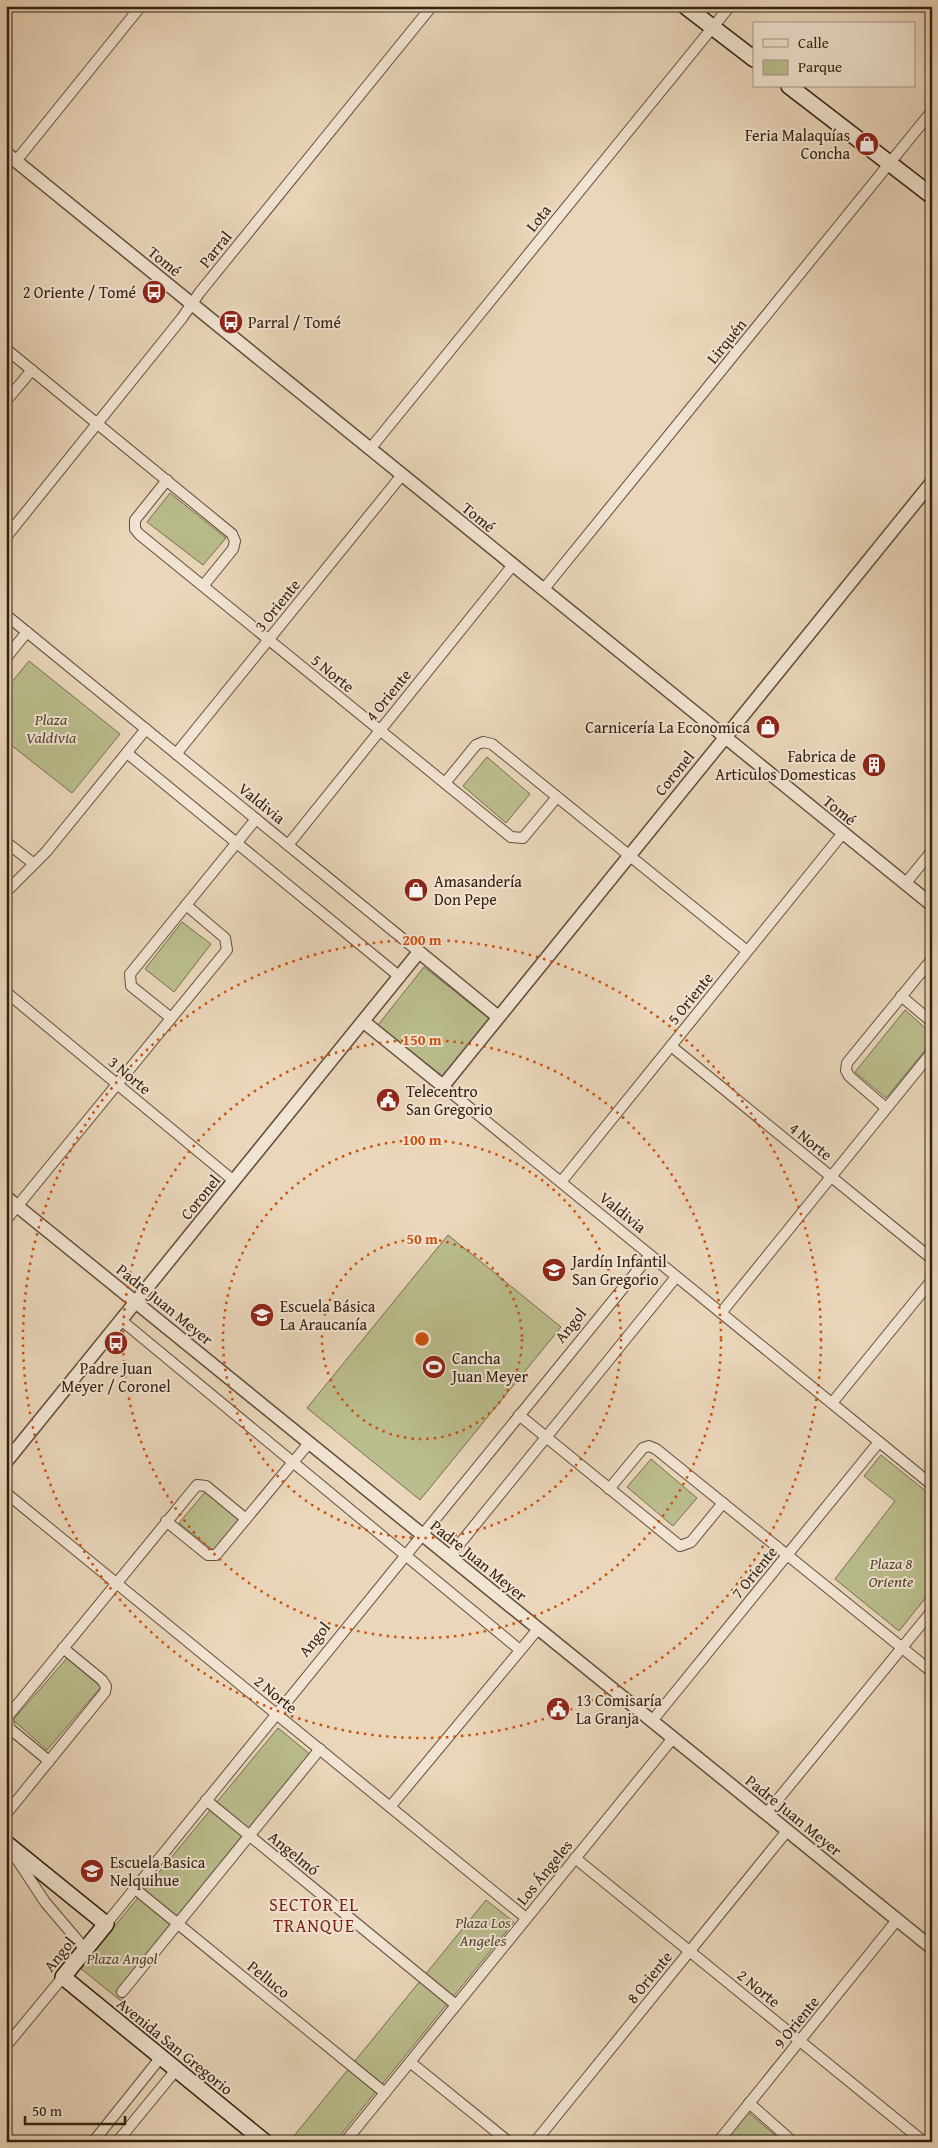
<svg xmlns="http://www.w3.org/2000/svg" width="938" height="2148" font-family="'Gentium Book Plus',serif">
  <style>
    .green { fill: #babd8d; stroke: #766e4f }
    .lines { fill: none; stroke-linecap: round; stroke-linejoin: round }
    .minor-casing { stroke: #614e3b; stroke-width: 12 }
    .tertiary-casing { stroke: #614e3b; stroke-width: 15 }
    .secondary-casing { stroke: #332011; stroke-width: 18 }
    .minor { stroke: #f1e4d2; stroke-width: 10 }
    .tertiary { stroke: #f1e4d2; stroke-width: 12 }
    .secondary { stroke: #f1e4d2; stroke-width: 15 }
    .ring { fill: none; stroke: #cd500d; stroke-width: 2.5; stroke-dasharray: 2.5 5 }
    .labels { text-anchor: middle; stroke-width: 4; stroke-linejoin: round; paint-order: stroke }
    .poi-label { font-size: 16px; fill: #332011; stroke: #f1e4d2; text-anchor: start }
    .street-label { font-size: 16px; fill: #332011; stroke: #f1e4d2 }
    .park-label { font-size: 16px; font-style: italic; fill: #554730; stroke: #f1e4d2 }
    .neighbourhood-label { font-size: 18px; letter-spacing: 1px; fill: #7a1f14; stroke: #f1e4d2 }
    .centre { fill: #cd500d; stroke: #f1e4d2; stroke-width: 2.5 }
    .ring-label { font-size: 15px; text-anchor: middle; font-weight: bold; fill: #cd500d; stroke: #f1e4d2; stroke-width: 4; stroke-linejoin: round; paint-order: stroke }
  </style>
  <rect width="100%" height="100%" fill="#ead6ba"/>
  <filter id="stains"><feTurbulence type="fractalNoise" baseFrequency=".004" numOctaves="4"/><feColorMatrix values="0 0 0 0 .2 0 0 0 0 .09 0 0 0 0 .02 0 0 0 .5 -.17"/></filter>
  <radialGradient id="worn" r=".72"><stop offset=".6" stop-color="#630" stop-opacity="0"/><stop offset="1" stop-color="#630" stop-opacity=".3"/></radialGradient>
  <!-- green -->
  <g class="green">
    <path d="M170 493 226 538 203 565 147 522Z"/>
    <path d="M29 661 120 734 72 793 6 741V689Z"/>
    <path d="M487 757 530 794 506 823 463 786Z"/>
    <path d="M182 922 211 944 174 992 145 969Z"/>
    <path d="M424 967 491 1020 445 1078 378 1025Z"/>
    <path d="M905 1010 932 1034V1042L886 1098 855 1072Z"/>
    <path d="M448 1235 561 1327 420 1500 307 1408Z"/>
    <path d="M881 1455 932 1496V1590L899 1631 835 1579 895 1501 864 1476Z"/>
    <path d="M651 1459 697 1498 673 1526 627 1487Z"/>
    <path d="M205 1492 239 1519 214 1551 179 1523Z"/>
    <path d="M67 1658 101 1687 47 1750 13 1720Z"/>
    <path d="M278 1728 317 1760 121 2001 80 1968Z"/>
    <path d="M486 1900 514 1922 335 2142H289Z"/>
    <path d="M748 2112 783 2142H723Z"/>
  </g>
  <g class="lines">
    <!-- minor casing -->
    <g class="minor-casing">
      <g id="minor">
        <path d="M16 161 141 6"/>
        <path d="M6 349 232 534 235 541 233 549 203 586"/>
        <path d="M6 401 32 370"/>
        <path d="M370 449 730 6"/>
        <path d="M167 480 135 520V529L139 534 511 837 523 838 557 797"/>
        <path d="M6 537 182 318 200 292 432 6"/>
        <path d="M543 590 932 111"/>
        <path d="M6 615 419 952"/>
        <path d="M6 658 27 632"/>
        <path d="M127 753 400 977"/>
        <path d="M176 754 402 475"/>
        <path d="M445 783 476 745 483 742 492 744 747 951"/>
        <path d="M6 842 34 864"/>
        <path d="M288 845 513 565"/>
        <path d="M905 884 932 851"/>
        <path d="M6 892 46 852 146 729"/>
        <path d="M6 992 234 1181"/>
        <path d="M901 996 932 1022"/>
        <path d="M171 1018 131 986 130 974 256 819"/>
        <path d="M671 1046 932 1259"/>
        <path d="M443 1086 932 1485"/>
        <path d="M886 1108 849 1076 846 1070 847 1063 932 959"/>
        <path d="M561 1182 843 833"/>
        <path d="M6 1220 227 950 225 938 186 905"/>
        <path d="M721 1313 932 1052"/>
        <path d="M121 1320 520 1650"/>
        <path d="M832 1403 932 1280"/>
        <path d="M519 1415 680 1546 691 1542 723 1503"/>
        <path d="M609 1489 643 1448 649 1446 656 1449 932 1672"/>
        <path d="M6 1493 526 1918"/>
        <path d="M166 1521 208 1555H216L309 1443"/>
        <path d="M449 1557 676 1277"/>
        <path d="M652 1721 879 1442"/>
        <path d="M49 1761 9 1728 8 1716 197 1485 206 1486 246 1519"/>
        <path d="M206 1800 456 2005"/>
        <path d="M390 1807 538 1629"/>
        <path d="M6 1814 105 1692 106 1686 102 1680 63 1648"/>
        <path d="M766 1814 932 1611"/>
        <path d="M14 1855 45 1902 85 1949"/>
        <path d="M575 1858 924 2142"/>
        <path d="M134 1888 385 2093"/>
        <path d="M106 1924 650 1255"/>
        <path d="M122 1992 320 1749"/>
        <path d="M6 2046 63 1977"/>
        <path d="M410 2062 509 2142"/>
        <path d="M749 2103 793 2142"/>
        <path d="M93 2142 161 2057"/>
        <path d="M117 2142 176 2070"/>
        <path d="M345 2142 673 1738"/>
        <path d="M535 2142 787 1831"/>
        <path d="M718 2142 897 1920"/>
      </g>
    </g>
    <!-- tertiary casing -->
    <g class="tertiary-casing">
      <g id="tertiary">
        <path d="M6 153 932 905"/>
        <path d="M364 1022 443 1086 932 482"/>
        <path d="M6 1197 932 1948"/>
        <path d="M6 1462 419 952 497 1016"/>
      </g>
    </g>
    <!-- secondary casing -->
    <g class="secondary-casing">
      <g id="secondary">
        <path d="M685 6 754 59"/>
        <path d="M789 86 932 196"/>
        <path d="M6 1843 106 1924 63 1977 265 2142"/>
      </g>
    </g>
    <!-- minor -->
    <use href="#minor" class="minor"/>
    <!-- tertiary -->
    <use href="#tertiary" class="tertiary"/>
    <!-- secondary -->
    <use href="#secondary" class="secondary"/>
  </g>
  <!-- distance rings -->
  <g class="ring">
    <circle cx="422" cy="1339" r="100"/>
    <circle cx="422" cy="1339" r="199"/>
    <circle cx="422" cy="1339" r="299"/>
    <circle cx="422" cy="1339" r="399"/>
  </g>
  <!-- icons -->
  <defs>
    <g id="shop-disc" transform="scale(1.25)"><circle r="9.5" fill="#8f2418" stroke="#f1e4d2"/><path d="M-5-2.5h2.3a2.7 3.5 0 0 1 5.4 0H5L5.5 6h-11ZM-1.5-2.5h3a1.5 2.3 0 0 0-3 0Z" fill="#fff"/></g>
    <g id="bus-disc" transform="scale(1.25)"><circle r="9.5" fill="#8f2418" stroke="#f1e4d2"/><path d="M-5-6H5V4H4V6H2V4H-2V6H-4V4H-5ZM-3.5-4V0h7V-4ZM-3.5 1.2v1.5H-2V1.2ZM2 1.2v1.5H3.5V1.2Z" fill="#fff"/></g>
    <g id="building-disc" transform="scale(1.25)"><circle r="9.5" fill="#8f2418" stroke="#f1e4d2"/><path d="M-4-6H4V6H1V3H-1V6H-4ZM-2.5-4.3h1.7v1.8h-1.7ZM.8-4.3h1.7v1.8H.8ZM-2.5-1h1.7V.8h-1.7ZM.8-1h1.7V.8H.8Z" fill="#fff"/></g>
    <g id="civic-disc" transform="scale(1.25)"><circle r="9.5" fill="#8f2418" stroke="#f1e4d2"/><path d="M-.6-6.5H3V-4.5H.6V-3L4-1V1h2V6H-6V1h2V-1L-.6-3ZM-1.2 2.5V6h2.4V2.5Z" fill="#fff"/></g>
    <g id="school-disc" transform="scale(1.25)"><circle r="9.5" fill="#8f2418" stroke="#f1e4d2"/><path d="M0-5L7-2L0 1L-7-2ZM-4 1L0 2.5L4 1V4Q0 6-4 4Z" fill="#fff"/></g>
    <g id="stadium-disc" transform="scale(1.25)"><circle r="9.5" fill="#8f2418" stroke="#f1e4d2"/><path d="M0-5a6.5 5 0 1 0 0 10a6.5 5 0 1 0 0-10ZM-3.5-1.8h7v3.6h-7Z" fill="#fff"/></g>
  </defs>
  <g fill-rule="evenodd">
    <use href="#shop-disc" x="867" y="144"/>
    <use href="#bus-disc" x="154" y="292"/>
    <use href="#bus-disc" x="231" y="322"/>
    <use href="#shop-disc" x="768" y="727"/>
    <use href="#building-disc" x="874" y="765"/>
    <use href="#shop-disc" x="416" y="890"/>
    <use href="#civic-disc" x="388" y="1100"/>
    <use href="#school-disc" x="554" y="1270"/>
    <use href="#school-disc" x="262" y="1315"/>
    <use href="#bus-disc" x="116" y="1343"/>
    <use href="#stadium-disc" x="434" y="1367"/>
    <use href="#civic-disc" x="558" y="1709"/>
    <use href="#school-disc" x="92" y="1871"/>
  </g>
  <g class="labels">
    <!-- poi labels -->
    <g class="poi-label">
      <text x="850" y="141" text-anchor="end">Feria Malaquías<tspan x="850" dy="18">Concha</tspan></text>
      <text x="136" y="298" text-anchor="end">2 Oriente / Tomé</text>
      <text x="248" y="328">Parral / Tomé</text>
      <text x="750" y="733" text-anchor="end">Carnicería La Economica</text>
      <text x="856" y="762" text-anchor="end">Fabrica de<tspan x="856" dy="18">Articulos Domesticas</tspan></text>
      <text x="434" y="887">Amasandería<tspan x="434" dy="18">Don Pepe</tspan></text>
      <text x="406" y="1097">Telecentro<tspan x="406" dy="18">San Gregorio</tspan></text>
      <text x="572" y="1267">Jardín Infantil<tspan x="572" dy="18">San Gregorio</tspan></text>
      <text x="280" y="1312">Escuela Básica<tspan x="280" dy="18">La Araucanía</tspan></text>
      <text x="452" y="1364">Cancha<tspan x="452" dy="18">Juan Meyer</tspan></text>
      <text x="116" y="1374" text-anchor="middle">Padre Juan<tspan x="116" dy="18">Meyer / Coronel</tspan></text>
      <text x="576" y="1706">13 Comisaría<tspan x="576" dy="18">La Granja</tspan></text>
      <text x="110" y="1868">Escuela Basica<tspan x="110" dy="18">Nelquihue</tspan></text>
    </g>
    <!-- street labels -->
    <g class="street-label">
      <text transform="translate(538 218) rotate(-51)" y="6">Lota</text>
      <text transform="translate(215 249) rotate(-51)" y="6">Parral</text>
      <text transform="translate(165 261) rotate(39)" y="6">Tomé</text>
      <text transform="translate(726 341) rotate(-51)" y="6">Lirquén</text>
      <text transform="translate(479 517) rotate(39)" y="6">Tomé</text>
      <text transform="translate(277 605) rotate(-51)" y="6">3 Oriente</text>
      <text transform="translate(333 673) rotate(39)" y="6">5 Norte</text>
      <text transform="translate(388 695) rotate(-51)" y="6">4 Oriente</text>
      <text transform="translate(674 773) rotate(-51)" y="6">Coronel</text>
      <text transform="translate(262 803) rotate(39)" y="6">Valdivia</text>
      <text transform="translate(840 810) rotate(39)" y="6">Tomé</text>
      <text transform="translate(690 998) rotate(-51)" y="6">5 Oriente</text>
      <text transform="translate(130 1075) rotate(40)" y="6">3 Norte</text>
      <text transform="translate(811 1141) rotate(39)" y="6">4 Norte</text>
      <text transform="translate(200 1197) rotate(-51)" y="6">Coronel</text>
      <text transform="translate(623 1212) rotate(39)" y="6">Valdivia</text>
      <text transform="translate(165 1304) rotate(39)" y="6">Padre Juan Meyer</text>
      <text transform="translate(570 1325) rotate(-51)" y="6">Angol</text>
      <text transform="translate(479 1560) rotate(39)" y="6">Padre Juan Meyer</text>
      <text transform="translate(754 1572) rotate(-51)" y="6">7 Oriente</text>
      <text transform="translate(314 1639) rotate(-51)" y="6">Angol</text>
      <text transform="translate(276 1694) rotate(39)" y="6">2 Norte</text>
      <text transform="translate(794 1815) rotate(39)" y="6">Padre Juan Meyer</text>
      <text transform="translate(294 1853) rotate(39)" y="6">Angelmó</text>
      <text transform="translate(544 1872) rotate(-51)" y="6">Los Ángeles</text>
      <text transform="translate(59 1954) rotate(-51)" y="6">Angol</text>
      <text transform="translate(649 1977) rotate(-51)" y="6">8 Oriente</text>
      <text transform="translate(269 1979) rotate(39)" y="6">Pelluco</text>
      <text transform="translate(759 1988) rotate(39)" y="6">2 Norte</text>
      <text transform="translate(796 2022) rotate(-51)" y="6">9 Oriente</text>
      <text transform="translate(175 2046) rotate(39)" y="6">Avenida San Gregorio</text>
    </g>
    <!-- park labels -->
    <g class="park-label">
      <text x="51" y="725">Plaza<tspan x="51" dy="18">Valdivia</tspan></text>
      <text x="891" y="1569">Plaza 8<tspan x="891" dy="18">Oriente</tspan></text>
      <text x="483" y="1928">Plaza Los<tspan x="483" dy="18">Angeles</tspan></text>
      <text x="122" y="1964">Plaza Angol</text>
    </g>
    <!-- neighbourhood labels -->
    <g class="neighbourhood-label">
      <text x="314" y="1911">SECTOR EL<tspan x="314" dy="21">TRANQUE</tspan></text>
    </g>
  </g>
  <circle cx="422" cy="1339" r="8" class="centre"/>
  <g class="ring-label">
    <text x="422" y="945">200 m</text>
    <text x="422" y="1045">150 m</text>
    <text x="422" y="1145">100 m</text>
    <text x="422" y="1244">50 m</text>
  </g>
  <!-- margin -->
  <rect width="938" height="2148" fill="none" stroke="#ead6ba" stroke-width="25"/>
  <rect x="8" y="8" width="923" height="2133" fill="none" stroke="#332011" stroke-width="2.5"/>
  <rect x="12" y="12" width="913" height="2123" fill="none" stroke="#332011"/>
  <!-- legend -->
  <rect x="753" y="22" width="162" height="65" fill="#f1e4d2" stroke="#a59685"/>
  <rect x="763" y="39" width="25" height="8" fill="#f1e4d2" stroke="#a59685"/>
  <text x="798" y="48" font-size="15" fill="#332011">Calle</text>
  <rect x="763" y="60" width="25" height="15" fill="#babd8d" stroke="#a59685"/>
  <text x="798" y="72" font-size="15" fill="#332011">Parque</text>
  <!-- scale -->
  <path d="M25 2116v8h100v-8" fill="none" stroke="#332011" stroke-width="2.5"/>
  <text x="32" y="2116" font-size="15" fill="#332011" stroke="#f1e4d2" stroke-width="4" paint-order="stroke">50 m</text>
  <rect width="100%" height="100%" filter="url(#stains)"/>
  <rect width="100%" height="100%" fill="url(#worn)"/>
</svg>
